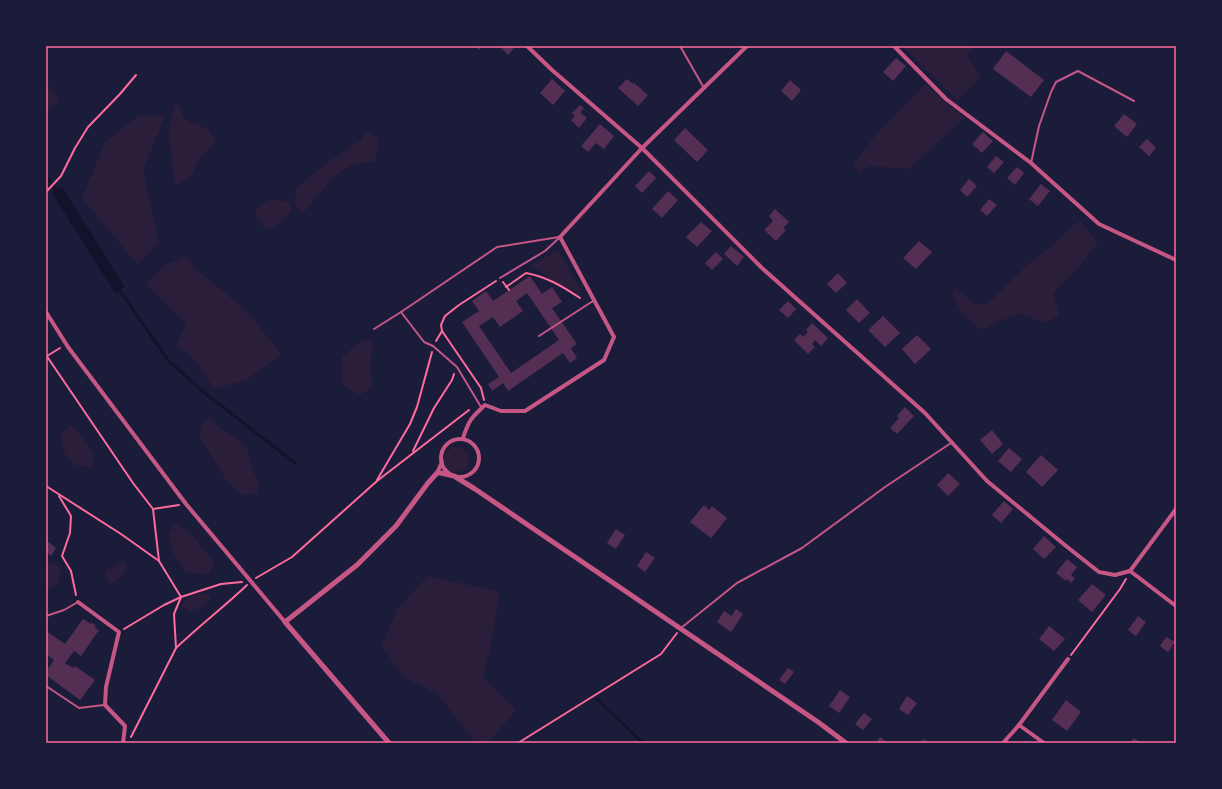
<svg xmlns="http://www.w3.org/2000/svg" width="1222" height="789" font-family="Barlow,sans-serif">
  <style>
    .green { fill: #2a1e3b }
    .water { fill: #12122b }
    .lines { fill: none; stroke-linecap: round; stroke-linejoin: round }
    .stream { stroke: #12122b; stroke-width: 3 }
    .building { fill: #542f53; fill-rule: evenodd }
    .path { stroke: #ff6b9d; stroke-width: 2 }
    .service { stroke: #c65784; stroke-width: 2 }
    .minor { stroke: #c65784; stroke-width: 4 }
    .tertiary { stroke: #c65784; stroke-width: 5 }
    .neatline { fill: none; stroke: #ff6b9d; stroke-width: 1.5 }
  </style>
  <rect width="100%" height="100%" fill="#1b1b3a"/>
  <!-- green -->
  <g class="green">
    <path d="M902 46H974L967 55 981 78 957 100Z"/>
    <path d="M925 84 964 118 909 169 870 166 860 173 853 165 874 137Z"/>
    <path d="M46 86H50L59 101 46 113Z"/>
    <path d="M176 100 185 120 208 129 216 142 201 156 190 178 175 186 171 152 168 138 171 116Z"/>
    <path d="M140 115 165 116 143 170 159 243 138 265 82 198 105 142Z"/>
    <path d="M366 131 379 138 375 161 348 166 330 181 303 213 296 208 295 189 324 165 360 141Z"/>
    <path d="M273 199 288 202 292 209C284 220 279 228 264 228L257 218 256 210 262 203Z"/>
    <path d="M1080 221 1098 243 1079 267 1053 294 1059 315 1044 323 1019 314 1001 320 981 330 963 315 952 294 956 289 975 304 987 305 1026 266 1060 239 1071 227Z"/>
    <path d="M558 250 581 290 580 295 530 266Z"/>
    <path d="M186 256 195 268 249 313 282 355 246 380 214 389 191 355 176 346 186 324 146 284 164 265Z"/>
    <path d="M369 339 373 344 370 368 373 387 360 395 342 384V357L360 342Z"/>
    <path d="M209 417 221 429 240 440 248 450 251 467 259 482 258 494 241 495 225 478 199 436 201 426Z"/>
    <path d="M70 425 83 438 95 455 91 468 75 465 65 454 60 436 64 431Z"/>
    <path d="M453 447 461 448 468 454 469 463 465 470 453 473 445 468 442 461 446 452Z"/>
    <path d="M176 523 190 532 214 562 209 575 186 572 171 549 169 533Z"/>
    <path d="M123 560 127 564C125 574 119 580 110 584L106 578V571Z"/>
    <path d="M54 562 61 570 58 585 46 590V565Z"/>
    <path d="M428 576 500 592 492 641 483 678 516 710 488 743H475L438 694 403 677 382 646 397 609Z"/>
    <path d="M201 594H208L211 599C205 607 199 609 189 611L182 605C185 597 194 595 201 594Z"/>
  </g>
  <!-- water -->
  <path class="water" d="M62 187 125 287 115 293 52 193Z"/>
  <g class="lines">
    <!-- stream -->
    <g class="stream">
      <path d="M46 175 58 194"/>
      <path d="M118 288 168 360 201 390 295 463"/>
      <path d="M597 699 643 743"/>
    </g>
  </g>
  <!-- building -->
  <g class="building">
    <path d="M475 46H483L479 50Z"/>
    <path d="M503 46H516L508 55 501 48Z"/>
    <path d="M1006 51 1044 80 1031 97 993 69Z"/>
    <path d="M896 58 906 66 893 81 883 72Z"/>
    <path d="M552 79 565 91 553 105 540 93Z"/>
    <path d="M627 79 633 84 634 83 648 95 638 106 618 88Z"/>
    <path d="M790 80 801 90 792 101 781 91Z"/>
    <path d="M580 105 584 108 580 112 587 118 579 128 571 120 575 116 572 113Z"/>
    <path d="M1124 114 1137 124 1127 137 1114 126Z"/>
    <path d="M600 124 614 136 604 149 596 143 588 152 581 146Z"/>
    <path d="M685 128 708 150 697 162 674 140Z"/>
    <path d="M983 132 993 141 982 153 972 144Z"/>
    <path d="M1147 139 1156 148 1149 156 1139 147Z"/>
    <path d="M996 156 1004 162 994 173 987 167Z"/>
    <path d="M1017 167 1024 173 1015 185 1007 178Z"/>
    <path d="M649 171 656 178 642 193 635 186Z"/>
    <path d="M969 179 977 186 967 197 960 190Z"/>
    <path d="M1041 184 1050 191 1038 206 1029 199Z"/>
    <path d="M668 191 678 200 662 218 652 209Z"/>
    <path d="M989 199 997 205 987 216 980 210Z"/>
    <path d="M775 209 789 222 783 228 786 230 776 241 764 230 773 221 769 216Z"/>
    <path d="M701 222 712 231 697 247 686 237Z"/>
    <path d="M919 241 932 252 916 269 903 258Z"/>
    <path d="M731 246 744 257 737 266 724 254Z"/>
    <path d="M716 252 723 259 712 270 705 263Z"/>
    <path d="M838 273 847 283 836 293 827 284Z"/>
    <path d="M530 276 542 294 552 287 562 302 552 308 577 344 571 348 577 358 570 363 563 353 508 391 503 383 492 391 488 384 499 377 462 322 479 311 472 301 486 291 493 301ZM527 293 559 340 511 373 479 326 493 317 500 327 523 311 516 301Z"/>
    <path d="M857 299 870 313 859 323 846 310Z"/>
    <path d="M788 301 796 309 788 318 779 310Z"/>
    <path d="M883 316 900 333 885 347 868 330Z"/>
    <path d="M812 323 828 338 821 346 815 340 812 344 815 347 808 354 794 340 800 334 803 337 808 332 806 330Z"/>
    <path d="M917 335 931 349 915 364 902 349Z"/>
    <path d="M905 407 914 416 897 434 890 428 899 418 897 416Z"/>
    <path d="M992 430 1003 444 992 454 980 440Z"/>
    <path d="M1009 448 1022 459 1011 472 998 461Z"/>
    <path d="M1041 455 1058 470 1042 487 1026 472Z"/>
    <path d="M948 473 960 484 948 496 937 485Z"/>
    <path d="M1004 501 1013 509 1001 523 992 515Z"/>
    <path d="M704 505 709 510 712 506 727 518 711 538 690 522Z"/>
    <path d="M616 529 625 535 616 549 607 543Z"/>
    <path d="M1044 536 1056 547 1044 559 1033 549Z"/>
    <path d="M46 540 56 548 51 556 46 552Z"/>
    <path d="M646 552 655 558 645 572 637 566Z"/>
    <path d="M1067 559 1077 567 1071 575 1075 578 1071 583 1067 579 1066 581 1056 573Z"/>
    <path d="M1092 584 1106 595 1092 612 1078 600Z"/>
    <path d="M736 609 743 614 731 632 717 622 724 611 732 616Z"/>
    <path d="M1138 616 1146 622 1136 636 1128 630Z"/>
    <path d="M83 619 91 624 92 623 96 626 95 628 99 630 81 656 74 651 65 663 73 668 75 666 95 680 80 700 46 675V672L54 660 46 654V631L65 644Z"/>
    <path d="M1049 626 1065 639 1054 651 1039 639Z"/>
    <path d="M1166 637 1175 642 1168 652 1160 646Z"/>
    <path d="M788 668 794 672 785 684 779 680Z"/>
    <path d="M840 690 850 697 839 713 829 706Z"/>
    <path d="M907 696 917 703 908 715 899 709Z"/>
    <path d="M1066 700 1081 712 1067 731 1052 720Z"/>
    <path d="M864 713 872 719 863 730 855 724Z"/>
    <path d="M880 737 888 743H876Z"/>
    <path d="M1134 738 1141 743H1130Z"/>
    <path d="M923 739 929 743H920Z"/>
  </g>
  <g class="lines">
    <!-- path -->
    <g class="path">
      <path d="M46 192 61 176 75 148 88 127 120 94 136 75"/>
      <path d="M503 282 509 290"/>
      <path d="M506 287 526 273C547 277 562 286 580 298"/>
      <path d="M436 341 442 331"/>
      <path d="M46 355 133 483 153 509 159 561"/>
      <path d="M47 356 60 348"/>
      <path d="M484 400 481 388 442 331 441 325 445 316 459 305 496 281"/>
      <path d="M413 451 434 408 452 380 454 374"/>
      <path d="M377 480 410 424 417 407 432 352"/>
      <path d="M46 486 121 534 159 561 181 597 174 614 176 648 131 737"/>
      <path d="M59 496 71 516 70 533 62 556 71 571 76 595"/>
      <path d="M153 509 179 505"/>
      <path d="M256 578 292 557 377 481 469 410"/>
      <path d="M124 629 164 605 181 597 221 584 242 582"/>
      <path d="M176 648C199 626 224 607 247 585"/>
      <path d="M1071 655 1120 589 1126 579"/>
      <path d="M518 743 661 654 677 633"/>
    </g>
    <!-- service -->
    <g class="service">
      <path d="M680 46 704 88"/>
      <path d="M1031 163 1039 126 1051 92 1056 82 1078 71 1134 101"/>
      <path d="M500 278 545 251 559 238"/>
      <path d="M401 312 424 342 433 346 457 367 481 407"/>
      <path d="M374 329 401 312 497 247 559 237"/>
      <path d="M539 336 593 301"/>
      <path d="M46 616 64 610 78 602"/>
      <path d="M681 628 737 583 802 548 885 487 951 443"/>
      <path d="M46 686 79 708 104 705"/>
    </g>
    <!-- minor -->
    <g class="minor">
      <path d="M527 46 552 70 642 148 762 268 925 413 987 481 1066 546 1099 572 1115 575 1130 571"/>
      <path d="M894 46 946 99 1031 163 1099 224 1176 260"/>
      <path d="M46 312 68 347 186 504 285 622"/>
      <path d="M463 438C469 420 471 418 485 405L501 411H525L604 360 614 337 560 237 642 148 747 46"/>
      <circle cx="460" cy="458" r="19"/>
      <path d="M437 473 442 462"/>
      <path d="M1130 571 1176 509"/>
      <path d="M1130 571 1176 606"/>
      <path d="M78 602 119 632 106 687 105 705 125 726 123 743"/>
      <path d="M1019 725 1044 743"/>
      <path d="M1003 743 1019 725 1068 659"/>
    </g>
    <!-- tertiary -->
    <path class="tertiary" d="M389 743 285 622 357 565 396 526 428 483 437 473H441L454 476 475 489 818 722 846 743"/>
  </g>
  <!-- border -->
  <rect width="1222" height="789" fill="none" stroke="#1b1b3a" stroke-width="94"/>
  <rect x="47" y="47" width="1128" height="695" class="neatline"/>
</svg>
